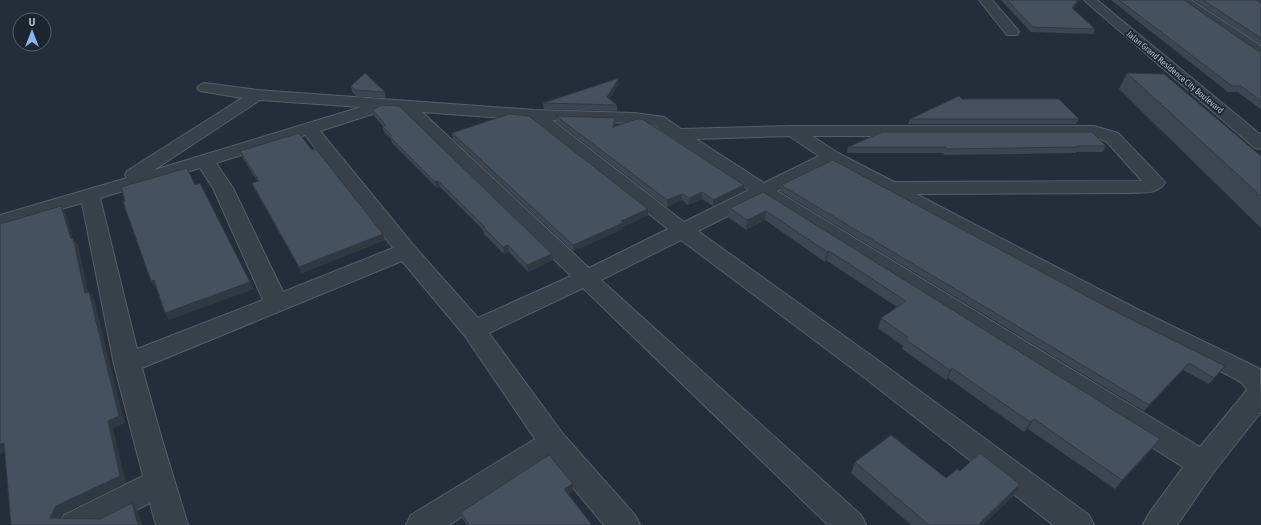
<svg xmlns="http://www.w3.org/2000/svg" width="1261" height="525" font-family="'Asap Condensed',sans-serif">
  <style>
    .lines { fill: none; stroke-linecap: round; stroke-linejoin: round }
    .street-casing { stroke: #565e68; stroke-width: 2 }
    .street { fill: #38404a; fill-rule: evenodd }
    .wall { fill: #3b4651 }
    .shaded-wall { fill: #303942 }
    .building { fill: #45515e; stroke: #303942 }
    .labels { text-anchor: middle; stroke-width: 3.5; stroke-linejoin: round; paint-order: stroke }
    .far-street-label { font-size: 9px; fill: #b3bbc6; stroke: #1d252f }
  </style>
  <rect width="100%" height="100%" fill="#242e3a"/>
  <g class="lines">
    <!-- street casing -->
    <g class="street-casing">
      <g id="street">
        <path d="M979 0H992L1017 29 1019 32 1017 35H1007Z"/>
        <path d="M1084 0H1097L1261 135V149L1255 148Z"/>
        <path d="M1177 0H1191L1261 46V56L1256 55Z"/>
        <path d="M1250 0H1261V7L1257 6Z"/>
        <path d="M205 83 257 90 534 110 634 113 664 117 681 129 793 126H1094L1118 133 1162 179 1165 183C1157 195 1142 192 1129 193L916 194 1135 308 1260 369 1261 412 1213 473 1177 525H1143L1148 515 1183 467 762 199 698 231 883 364 1089 515 1094 525H1053L865 378 681 240 601 280 861 515 866 525H828L583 288 489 333 563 434 635 515 640 525H604L550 460 449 525H406L411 515 535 439 465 336 402 261 142 368 163 443 188 525H156L150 503 106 525H59L64 515 143 476 114 364 82 203 0 227V215L127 178 125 175 127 171 242 98 200 91 197 88 200 85ZM260 100 361 107 154 170ZM383 109 401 110 571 276 478 318 414 246 320 131 382 111ZM422 112 530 120 668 229 589 268ZM552 120 634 123 653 125 749 190 684 222ZM305 135 393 248 283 292 233 188 216 163ZM789 136 819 156 764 183 696 139ZM812 136H1092L1106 141 1142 181 894 182 838 153ZM832 164 1119 320 1230 376 1242 383 1247 390 1200 447 777 191ZM200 168 213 188 263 300 137 349 100 198Z"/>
      </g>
    </g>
    <!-- street -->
    <use href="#street" class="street"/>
  </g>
  <!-- wall -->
  <g class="wall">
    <path d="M1001 0H1080L1073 9 1095 29 1093 34 1031 32Z"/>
    <path d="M1111 0H1184L1258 51H1261V109L1259 108 1238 92H1228Z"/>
    <path d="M1194 0H1256L1259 2 1261 3V45Z"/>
    <path d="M1127 73 1261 156V228L1119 89Z"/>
    <path d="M619 84 609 99 617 105V111L544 109 543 103Z"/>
    <path d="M351 86 385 92 386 98 356 96 352 92Z"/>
    <path d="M962 99 1079 119 1076 124H908L910 119Z"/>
    <path d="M372 110 552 254 553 260 528 272 509 252 504 254 484 234 483 230 440 187 437 188 392 143 391 139 384 132 382 126H383L373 115Z"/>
    <path d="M556 116 615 118V127L744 185V191L713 206 702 199 688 205 682 200 667 207 557 122Z"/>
    <path d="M452 133 648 209V215L623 227V229L573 251 453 139Z"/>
    <path d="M1106 146 1103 152H1076V153L944 155 943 153H847L848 147Z"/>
    <path d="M312 150 383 234 385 240 302 273 255 190 252 183 258 182 242 157 240 151Z"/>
    <path d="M781 185 1122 315 1225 366 1209 384 1183 370 1144 411 780 191Z"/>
    <path d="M763 192 1152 449 1115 489 1028 429 1024 432 948 378 946 380 902 349 903 346 878 328 881 318 897 307 827 261 825 262 765 220 746 230 728 217 730 208Z"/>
    <path d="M855 462 946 478 960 471 1013 496 983 525H911L851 473Z"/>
    <path d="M573 484V491L568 494 592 525H467L462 518 461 512Z"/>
  </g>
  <!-- shaded-wall -->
  <g class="shaded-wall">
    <path d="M1078 0H1080L1070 13 1072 8Z"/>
    <path d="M619 78V84L607 103V97Z"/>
    <path d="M438 181 440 187 437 188 435 182Z"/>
    <path d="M744 185V191L713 206V200Z"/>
    <path d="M702 192V199L688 205 689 198Z"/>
    <path d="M682 194V200L667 207V200Z"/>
    <path d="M61 206 65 212 73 239 78 245 90 300 85 293 71 239Z"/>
    <path d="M648 209V215L623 227V229L573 251V245L621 221Z"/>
    <path d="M766 211 765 220 746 230 747 220Z"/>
    <path d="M383 234 385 240 302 273 299 267Z"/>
    <path d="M508 245 509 252 504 254 503 247Z"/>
    <path d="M829 251 827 261 825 262 827 252Z"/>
    <path d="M552 254 553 260 528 272 527 265Z"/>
    <path d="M154 280 158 287 155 288 151 281Z"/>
    <path d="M250 282 254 289 169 320 165 313Z"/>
    <path d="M89 292 94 299 125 423 113 428 126 483 63 514 58 525 50 518 56 506Z"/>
    <path d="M1189 363 1183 370 1144 411 1149 405Z"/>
    <path d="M1225 366 1220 373 1209 384 1214 378Z"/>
    <path d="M952 368 948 378 946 380 950 370Z"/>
    <path d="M1034 419 1028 429 1024 432 1030 422Z"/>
    <path d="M1160 439 1152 449 1115 489 1122 480Z"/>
    <path d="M4 443 11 450 0 454V444Z"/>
    <path d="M573 484V491L565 496 564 489Z"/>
    <path d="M1020 484 1013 496 983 525H978Z"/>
    <path d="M132 503 138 511 142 525H138Z"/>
  </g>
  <!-- building -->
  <g class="building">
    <path d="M1007 0H1078L1072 8 1095 29 1033 27Z"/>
    <path d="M1119 0H1184L1258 51H1261V101L1241 86H1232Z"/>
    <path d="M1203 0H1256L1259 2 1261 3V38Z"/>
    <path d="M365 73 385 92 355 90 351 86Z"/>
    <path d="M1127 73 1164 74 1261 156V196Z"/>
    <path d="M619 78 607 97 617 105 543 103Z"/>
    <path d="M959 96 962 99H1059L1079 119H910Z"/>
    <path d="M382 105 399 106 552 254 527 265 508 245 503 247 483 227H485L438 181 435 182 390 137 392 136 382 126 386 125 372 110Z"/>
    <path d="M509 114 529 116 648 209 621 221 623 223 573 245 452 133Z"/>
    <path d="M556 116 615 118 613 127 637 119H642L744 185 713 200 702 192 689 198 682 194 667 200Z"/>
    <path d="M882 132H1092L1106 146H1077L1078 147 946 149 945 147H848Z"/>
    <path d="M299 133 312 150 316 149 383 234 299 267 252 183 259 181 240 151Z"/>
    <path d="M833 160 1122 315 1225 366 1214 378 1189 363 1149 405 781 185Z"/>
    <path d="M187 168 195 185 200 183 250 282 165 313 154 280 151 281 123 202 125 201 121 187Z"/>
    <path d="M763 192 1160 439 1122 480 1034 419 1030 422 952 368 950 370 905 339 908 337 881 318 906 301 829 251 827 252 766 211 747 220 730 208Z"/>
    <path d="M61 206 71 239 73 238 85 293 89 292 119 416 108 421 120 476 56 506 50 518 100 519 132 503 138 525H11L4 443 0 444V224Z"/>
    <path d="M891 435 946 478 957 469 960 471 980 453 1020 484 978 525H929L855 462Z"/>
    <path d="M549 455 573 484 564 489 592 525H469L461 512Z"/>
  </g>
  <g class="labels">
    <!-- far-street labels -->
    <g class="far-street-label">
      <text transform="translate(1175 72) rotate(40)" y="3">Jalan Grand Residence City Boulevard</text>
    </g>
  </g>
  <!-- north arrow -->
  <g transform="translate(32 32)"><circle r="19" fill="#1d252f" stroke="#59616b"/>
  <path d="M0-3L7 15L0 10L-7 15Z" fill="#8db5f0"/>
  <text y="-6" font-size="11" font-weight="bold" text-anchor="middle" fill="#b3bbc6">U</text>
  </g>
</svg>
